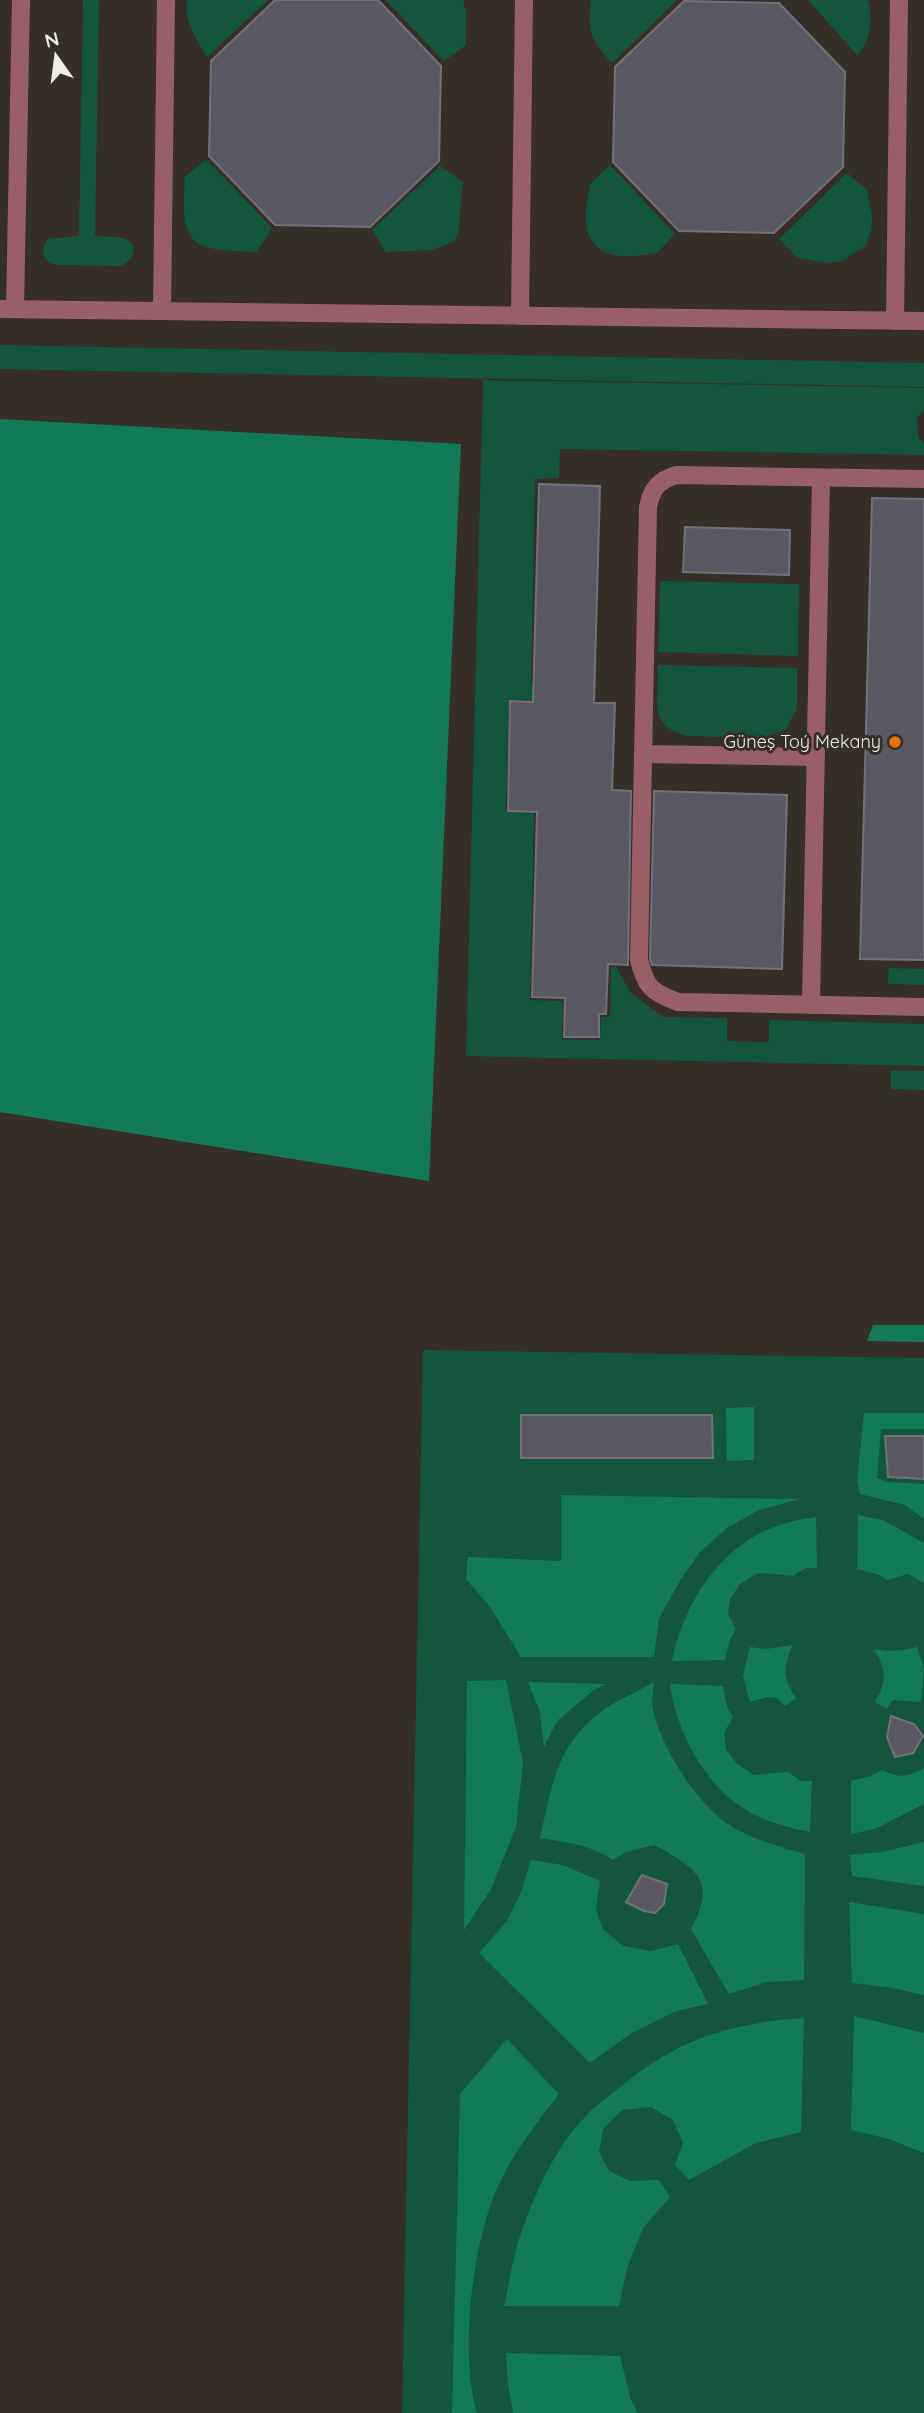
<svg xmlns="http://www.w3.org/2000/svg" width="924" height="2413" font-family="Quicksand,sans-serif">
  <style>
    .green { fill: #13563d }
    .forest { fill: #137a57 }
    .building { fill: #5a5963; stroke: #72717b; stroke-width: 2 }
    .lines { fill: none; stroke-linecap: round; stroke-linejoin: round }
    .minor { stroke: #985f67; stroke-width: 18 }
    .food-dot { fill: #e8710a; stroke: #352f27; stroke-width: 2.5 }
    .labels { text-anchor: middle; stroke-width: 6; stroke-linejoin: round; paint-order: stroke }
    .poi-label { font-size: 18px; fill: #f1ece8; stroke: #352f27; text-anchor: end }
  </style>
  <rect width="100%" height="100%" fill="#352f27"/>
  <!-- green -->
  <g class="green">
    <path d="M83 0H99L95 236C104 237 114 236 123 238 141 244 134 261 120 266L56 265C42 260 39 251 48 239L79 236Z"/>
    <path d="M187 0H268L207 57C196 39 184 22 187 0Z"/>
    <path d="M386 0H463L466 12V45L444 61Z"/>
    <path d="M591 0H677L612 63C591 41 587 31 591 0Z"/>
    <path d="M808 0H868C873 18 871 43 857 55Z"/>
    <path d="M206 159 272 228 257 252C190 250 180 248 185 177Z"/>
    <path d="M610 165 675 234 657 253C631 257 596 263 587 229 584 215 588 198 590 184Z"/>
    <path d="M440 166 463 182 458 236C442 255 409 250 386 252L372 230Z"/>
    <path d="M847 173 867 190 872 217 871 230 866 245 843 261 827 263 798 258 779 239Z"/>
    <path d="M0 345 924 363V387L0 369Z"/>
    <path d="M483 380 924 388V410L917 417 918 437 924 443V455L560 449 559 478 535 479 531 684 555 685 554 701 509 700 506 812 534 813 530 1000 563 1001 562 1039 600 1040 601 1017H610L611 967H616L631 993 663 1017 727 1018V1041L769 1042V1020L924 1024V1066L466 1056Z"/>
    <path d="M660 581 799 584 798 656 658 652Z"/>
    <path d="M658 665 797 668V709L786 729 763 738 687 736 675 732 666 726 659 717 657 706Z"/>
    <path d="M889 968 924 969V985L888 984Z"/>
    <path d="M891 1070 924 1071V1090L891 1089Z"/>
    <path d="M423 1350 924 1358V2413H402Z"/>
  </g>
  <!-- forest -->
  <g class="forest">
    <path d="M0 419 461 444 429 1181 0 1112Z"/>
    <path d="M873 1325H924V1342L867 1341Z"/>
    <path d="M754 1407V1460L727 1461 726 1408Z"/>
    <path d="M864 1413H924V1429H881L877 1478 887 1482 924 1484V1519L905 1505 860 1494 857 1482Z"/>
    <path d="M561 1495 799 1499 759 1510 727 1528 700 1552 679 1582 659 1619 654 1657H521L490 1607 466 1579 468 1557 561 1561Z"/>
    <path d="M858 1515 883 1520 924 1543V1583L908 1574 887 1580 877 1574 857 1569Z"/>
    <path d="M816 1517 817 1568H806L793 1576 758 1573 740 1584 730 1599 728 1614 736 1629 730 1640 725 1660 672 1661C682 1611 712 1558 759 1534 777 1524 796 1520 816 1517Z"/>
    <path d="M793 1645C783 1667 782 1677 796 1698L785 1706 777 1698 767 1697 750 1702 743 1676 750 1647 766 1649Z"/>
    <path d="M917 1647 924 1669 921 1702 893 1700 887 1709 875 1702C888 1680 886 1670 874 1649 890 1652 901 1651 917 1647Z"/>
    <path d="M506 1680 523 1763 516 1827 491 1889 464 1930 467 1681Z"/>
    <path d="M528 1682 606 1684 594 1690 557 1721 544 1747 540 1712Z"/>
    <path d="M654 1682C653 1691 651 1701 653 1709 660 1745 695 1801 725 1822 749 1839 778 1846 805 1854L804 1980 766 1982 729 1994 691 1929C697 1917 706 1899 702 1885 698 1868 668 1852 654 1845L626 1852 613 1860C591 1845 566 1842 540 1838 551 1789 556 1747 598 1714 614 1701 636 1693 654 1682Z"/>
    <path d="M670 1684 723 1686 727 1707 733 1717 724 1733 726 1749 736 1763 754 1775 788 1772 801 1781H812L810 1832C790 1828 771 1823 753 1814 707 1790 677 1734 670 1684Z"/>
    <path d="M924 1768V1804L875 1829 851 1834V1781L871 1776 882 1770C899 1778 908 1778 924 1768Z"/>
    <path d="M924 1842V1886L852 1876 850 1855 882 1852Z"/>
    <path d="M531 1860 563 1865 600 1881 596 1910 603 1929 623 1946 651 1951 678 1944 708 2004 676 2011 630 2034 590 2063 479 1953 507 1921 521 1892Z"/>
    <path d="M849 1902 924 1914V1995L888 1987 852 1983Z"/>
    <path d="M854 2016 924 2033V2153L889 2139 851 2130Z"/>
    <path d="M804 2018 801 2132 756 2143 689 2180 675 2165 683 2143 673 2120 651 2107 622 2110 603 2129 599 2152 609 2171 630 2181 659 2180 670 2197 643 2228 627 2268 619 2306H504C510 2281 513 2253 523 2228 537 2189 556 2147 585 2117 594 2106 607 2098 618 2089 676 2040 728 2023 804 2018Z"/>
    <path d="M507 2039 559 2094C535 2125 510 2157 495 2193 472 2250 459 2354 477 2413H452L460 2094Z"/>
    <path d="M506 2353 620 2356 631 2400 638 2413H513L508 2384Z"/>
  </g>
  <!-- building -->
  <g class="building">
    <path d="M275 0H378L441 66 439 161 370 227 275 225 209 156 211 61Z"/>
    <path d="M684 1 779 3 845 72 843 167 774 233 679 231 613 162 615 67Z"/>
    <path d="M539 484 600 486 594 703H615L612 790 631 791 628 965 608 964 606 1014H599V1037H564L565 998 532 997 537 812 508 811 510 701 533 702Z"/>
    <path d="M872 498 924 499V960L860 959Z"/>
    <path d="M685 527 790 530 789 575 683 572Z"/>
    <path d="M654 791 787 795 782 969 652 965 650 959Z"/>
    <path d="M521 1415H712L713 1458H521Z"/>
    <path d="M885 1436H924V1479L888 1477Z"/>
    <path d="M891 1716 914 1724 923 1736 913 1753 895 1757 887 1737Z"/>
    <path d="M642 1875 667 1884 664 1904 655 1913 644 1911 626 1902Z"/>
  </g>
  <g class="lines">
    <!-- minor -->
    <g class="minor">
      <path d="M0 309 924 321"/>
      <path d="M15 309 21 0"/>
      <path d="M162 310 166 0"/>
      <path d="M520 316 524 0"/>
      <path d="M895 321 899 0"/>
      <path d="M924 479 676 475C658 481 652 488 648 507L639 960C646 987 651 992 678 1002L924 1007"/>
      <path d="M643 754 816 757"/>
      <path d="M811 1005 821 478"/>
    </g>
  </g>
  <!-- markers -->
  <circle class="food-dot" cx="895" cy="742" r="7"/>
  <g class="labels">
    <!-- poi labels -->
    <g class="poi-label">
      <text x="881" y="748">Güneş Toý Mekany</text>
    </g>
  </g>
  <!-- north arrow -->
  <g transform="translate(56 56) rotate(346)" stroke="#352f27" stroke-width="5" paint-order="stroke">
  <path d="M0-5L12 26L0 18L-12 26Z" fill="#f1ece8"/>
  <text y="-10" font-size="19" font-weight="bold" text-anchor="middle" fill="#f1ece8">N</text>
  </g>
</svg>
